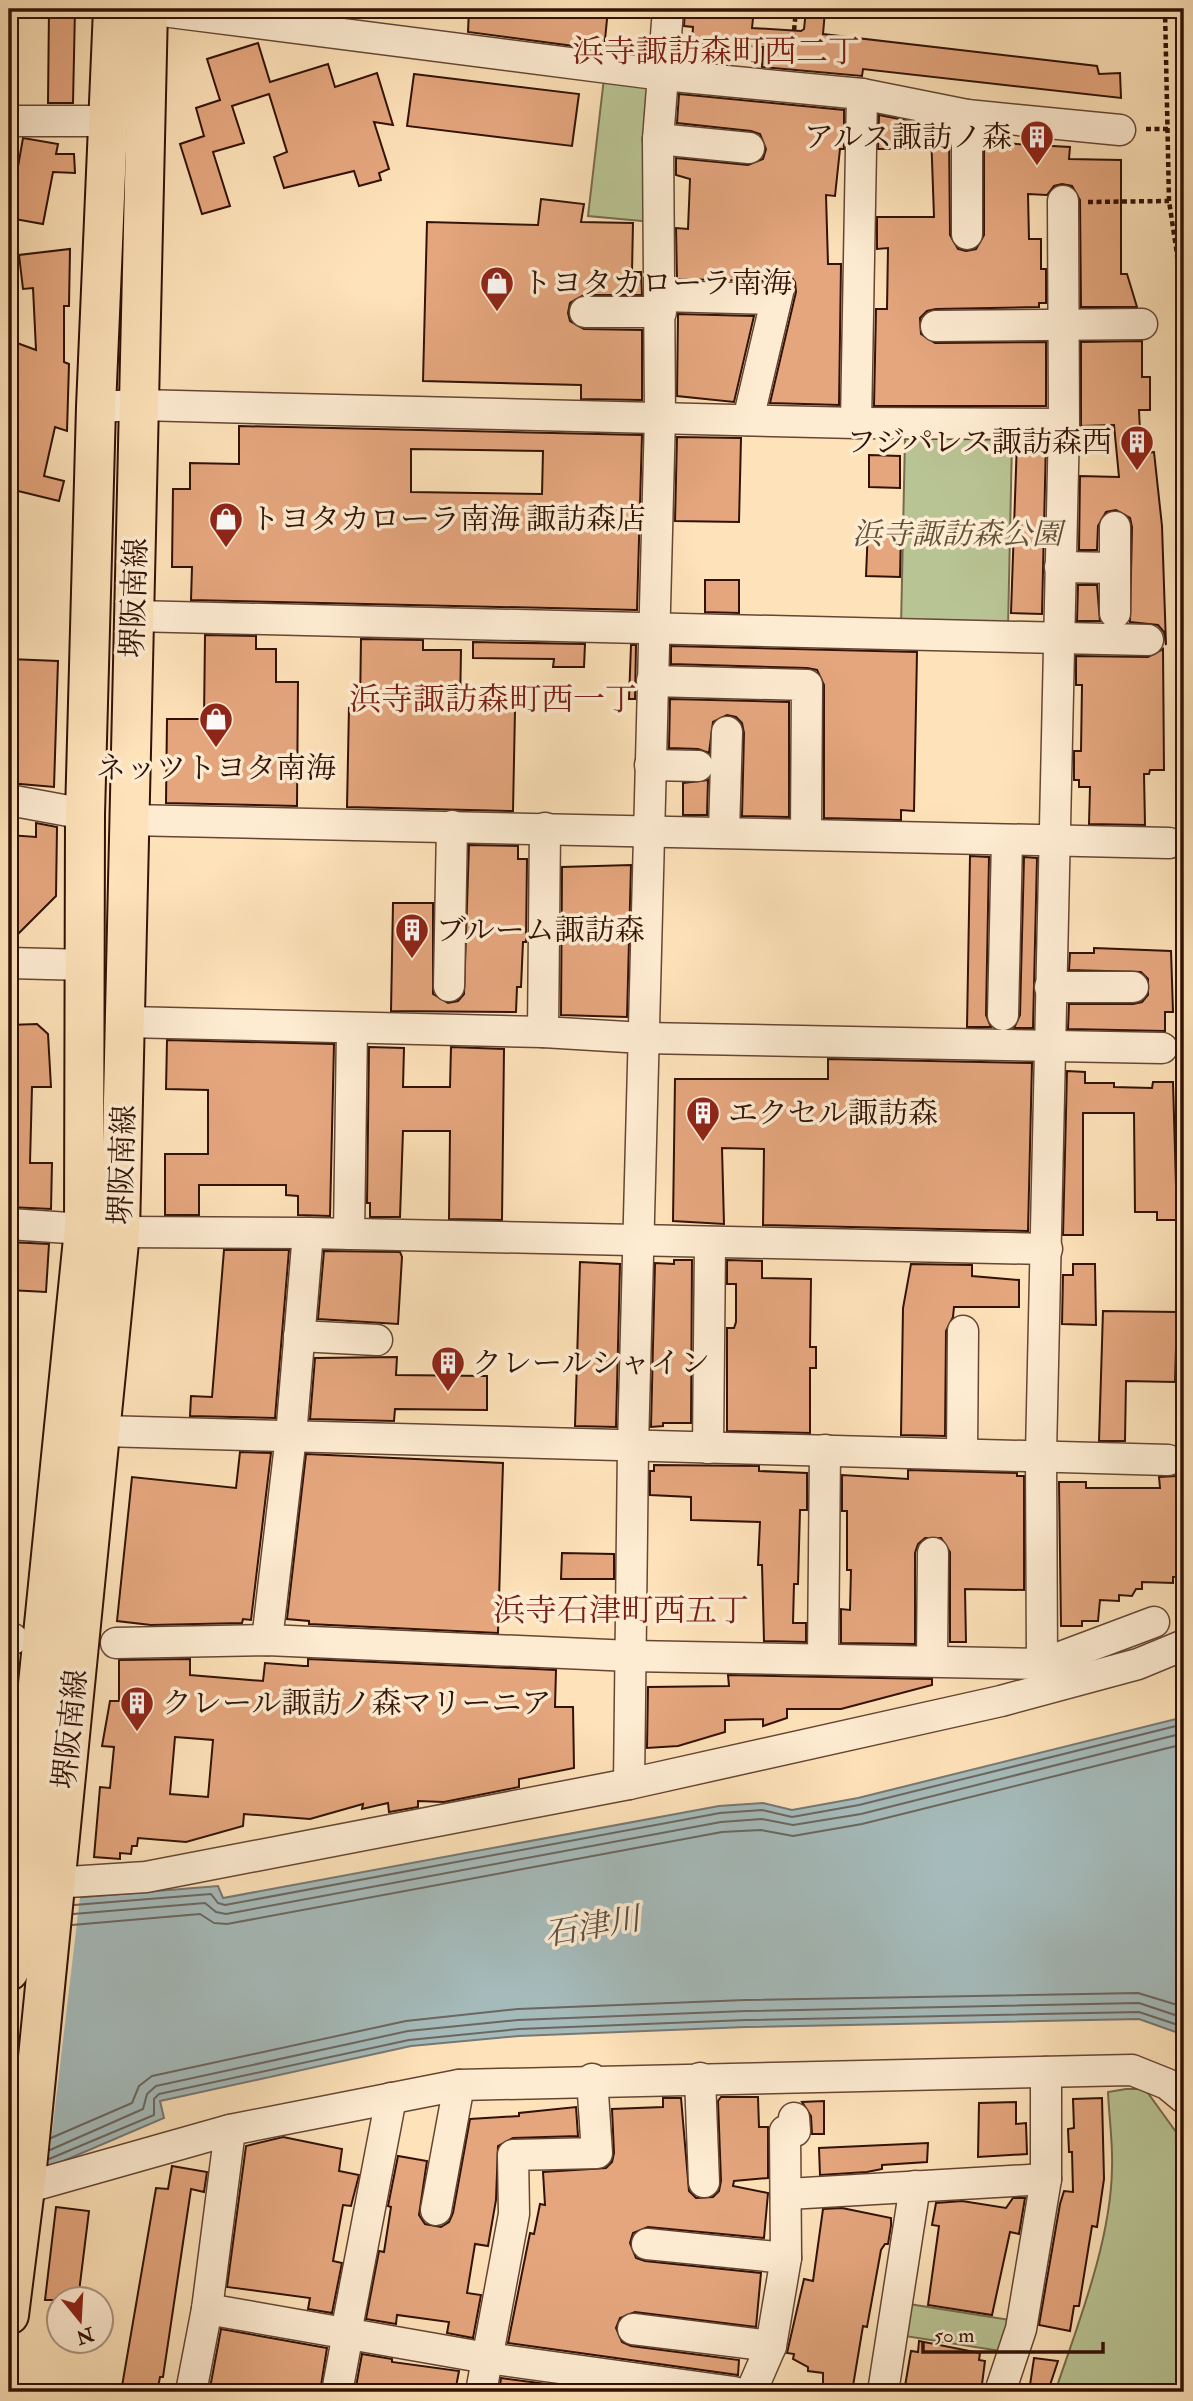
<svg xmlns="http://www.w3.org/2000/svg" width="1193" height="2401" font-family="'IM FELL Double Pica','Noto Serif JP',serif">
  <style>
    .green { fill: #b9c494; stroke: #766b4d; stroke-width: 2 }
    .water { fill: #a5bbbb; stroke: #777773; stroke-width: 2 }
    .pier { fill: #fee2b9 }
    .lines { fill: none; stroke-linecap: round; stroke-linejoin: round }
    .shore { stroke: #6c6660; stroke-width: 2 }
    .building { fill: #e5a67e; stroke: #321206; stroke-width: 2; fill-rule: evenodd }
    .minor-casing { stroke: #654633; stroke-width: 33 }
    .major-casing { stroke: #321206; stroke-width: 42 }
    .path { stroke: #321206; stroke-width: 4.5; stroke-dasharray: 5 3.5; stroke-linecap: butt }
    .minor { stroke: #feecd2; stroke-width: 30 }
    .major { stroke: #fee2b9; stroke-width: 38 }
    .labels { text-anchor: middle; stroke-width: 7; stroke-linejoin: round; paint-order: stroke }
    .poi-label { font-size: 30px; fill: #321206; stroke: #feecd2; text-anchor: start }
    .park-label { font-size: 30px; font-style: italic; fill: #615038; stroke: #feecd2 }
    .street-label { font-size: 30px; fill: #321206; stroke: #feecd2 }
    .neighbourhood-label { font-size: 32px; fill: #7a1f14; stroke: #feecd2 }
    .water-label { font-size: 32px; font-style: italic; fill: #5a4d45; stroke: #feecd2 }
  </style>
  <rect width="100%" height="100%" fill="#fee2b9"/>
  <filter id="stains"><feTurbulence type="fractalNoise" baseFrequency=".00286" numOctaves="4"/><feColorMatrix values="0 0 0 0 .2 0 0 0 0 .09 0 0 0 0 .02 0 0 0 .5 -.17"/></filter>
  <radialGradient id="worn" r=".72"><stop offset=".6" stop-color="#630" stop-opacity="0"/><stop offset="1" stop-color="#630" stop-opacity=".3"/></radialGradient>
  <!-- green -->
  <g class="green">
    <path d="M604 78 643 81 651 93 652 222 588 216Z"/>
    <path d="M905 438 1012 440 1008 629 901 627Z"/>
    <path d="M1126 2089H1145L1184 2143V2370L1178 2392H1055C1078 2324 1111 2241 1112 2168 1113 2143 1109 2117 1108 2092Z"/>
    <path d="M909 2304 1010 2320 1000 2351 905 2336Z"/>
  </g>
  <!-- water -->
  <path class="water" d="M1184 1717V2035L1139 2019 746 2027 519 2036 411 2046 160 2101 164 2118 54 2165 9 2174 72 1898 218 1886 223 1898 719 1806 763 1803 792 1810 858 1798Z"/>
  <!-- pier -->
  <path class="pier" d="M80 1897 48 2167 9 2174V1911Z"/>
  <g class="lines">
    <!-- shore -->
    <g class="shore">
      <path d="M74 1905 211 1894 218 1903 225 1905 720 1813 762 1810 792 1817 859 1805 1184 1724"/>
      <path d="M73 1914 205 1903 216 1912 226 1914 721 1822 762 1819 793 1825 861 1814 1184 1733"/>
      <path d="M72 1925 200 1914 214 1923 227 1924 722 1832 761 1830 793 1836 862 1824 1184 1744"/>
      <path d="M51 2138 132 2103 139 2086 152 2076 406 2021 518 2009 745 2000 1138 1993 1184 2007"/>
      <path d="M50 2150 143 2109 147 2094 156 2086 408 2031 518 2020 746 2011 1139 2003 1184 2018"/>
      <path d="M49 2159 154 2115V2099L159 2094 409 2040 519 2029 746 2020 1139 2012 1184 2027"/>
    </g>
  </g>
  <!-- building -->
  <g class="building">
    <path d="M49 9H75L73 103H48Z"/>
    <path d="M469 9H522L584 16V9H608L604 50 468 32Z"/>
    <path d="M685 9H754L752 28 801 31 804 29 806 10 825 11 823 34 1097 66 1099 74 1120 73 1121 98 863 69 862 76 762 67 763 47 692 43 693 27 684 26Z"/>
    <path d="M258 43 270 82 328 64 335 87 377 73 393 125 374 122 389 169 379 173 381 180 359 186 354 171 284 188 274 157 287 152 269 94 232 106 244 143 213 152 230 206 202 214 180 144 204 136 196 108 220 100 207 59Z"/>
    <path d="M414 74 579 94 572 146 407 126Z"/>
    <path d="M679 94 844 110V149H840L835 196 826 195 828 264H841L839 405 770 403 796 292 795 282 790 275 775 271 763 281 677 279 676 228 688 229 690 179 676 175V158L748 165 763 159 766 149 760 134 751 131 677 123Z"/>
    <path d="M879 115 930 125V148L878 149Z"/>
    <path d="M931 132H949L950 235 958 249 966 251 976 249 984 235V135L999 136V143L1070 147 1069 159 1121 160V274H1127L1137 307H1081L1080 200 1072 186 1062 184 1054 186 1047 195 1028 194 1029 239H1041V269H1046V303H1039V307L936 309 927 311 920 318 921 334 935 343 1046 342V406H874L876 309H887L888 248 877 249V217H934Z"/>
    <path d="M23 138 58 144 56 154H74L75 173 53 172 43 224 9 218Z"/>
    <path d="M541 199 584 204 581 222 633 223 632 272H641L642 295H584L570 303 568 313 570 321 584 329 642 330V400L581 399V385L423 381 427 222 538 225Z"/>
    <path d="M70 249 69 306H64V362L69 364 67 431 55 427 44 476 64 481 59 501 14 490 15 486 9 484V340L36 350 33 288 23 289 19 255Z"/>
    <path d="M678 314 754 316 734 402 677 396Z"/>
    <path d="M1142 341V377H1150V410H1139L1141 453 1154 452 1162 526 1166 645 1164 632 1158 625 1130 622 1132 527 1130 518 1116 510 1106 512 1098 526 1097 550H1079L1080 476 1119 477 1114 425 1081 426V342Z"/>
    <path d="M239 426 642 435 637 610 191 600 192 567H172L173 489H190V463L239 464ZM411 449 543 451 542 494 411 492Z"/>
    <path d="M677 437 741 438 739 522 675 521Z"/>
    <path d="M1017 441H1046L1042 614 1011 613Z"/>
    <path d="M869 455 900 456V488L869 487Z"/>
    <path d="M868 528 901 530 900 577 866 576Z"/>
    <path d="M705 580H739V613L705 612Z"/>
    <path d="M1078 585H1097L1100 621H1077Z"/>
    <path d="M205 635 256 636V649H276V682H298L297 806 166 803 167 719H204Z"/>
    <path d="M361 639 423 640V650H461L460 709 515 710 513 811 347 807 349 707H360Z"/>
    <path d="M473 642 585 644 584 667H553L554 659 473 658Z"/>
    <path d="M631 645H636L635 699H629Z"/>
    <path d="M671 646 917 652 914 811 901 810V820L824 818V685L817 670 807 668 671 664Z"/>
    <path d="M1163 649 1164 770H1150L1149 774H1144L1145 825 1089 824 1090 787H1079V780H1074V751H1081L1082 685H1076V656L1148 657Z"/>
    <path d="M9 659 58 661 54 787 9 783Z"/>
    <path d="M670 699 789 702V817L742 816 744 733 742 723 736 717 727 715 713 722 709 753 698 749 669 748Z"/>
    <path d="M708 780 707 815H683V783Z"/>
    <path d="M36 823 57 827 56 896 9 943V835L36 837Z"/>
    <path d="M469 845 518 846V859H527L526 942H523L521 987H517L516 1012 391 1011 393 903H433V994L448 1003 458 1001 464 994Z"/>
    <path d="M970 856 989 857 986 1015 991 1027H967Z"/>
    <path d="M1024 857 1037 858 1033 1028H1014L1020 1015Z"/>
    <path d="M631 865 627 1017 561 1015 562 867Z"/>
    <path d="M1094 948 1171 951 1173 1012H1165V1031L1068 1029 1069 1004H1133L1142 1002 1148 995V979L1141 972 1069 970 1070 953H1094Z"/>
    <path d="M37 1024 48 1034 51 1087H32L30 1163H52L51 1209 9 1207V1025Z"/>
    <path d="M167 1040 334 1044 330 1216 298 1215V1196L286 1195V1185H199V1215H165V1154H208V1090L166 1089Z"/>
    <path d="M369 1047 404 1048 403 1087H450L451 1047 504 1049 502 1220 449 1219 450 1131H403L400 1217H370V1203H367Z"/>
    <path d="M828 1059 1032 1063 1028 1231 763 1225 764 1149 722 1148 724 1224 673 1221 675 1079H828Z"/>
    <path d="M1067 1071 1085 1072V1083H1114V1087L1152 1088 1153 1082H1173L1177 1220H1157V1212H1135L1134 1113H1083V1235H1063Z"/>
    <path d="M9 1242 49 1244 46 1292 9 1290Z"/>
    <path d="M224 1250H289L275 1418 190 1416 191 1396 212 1397Z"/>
    <path d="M324 1251 400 1252 402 1257 398 1324 318 1319Z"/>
    <path d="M674 1260H692L691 1423H663V1426L651 1427 655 1263 674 1264Z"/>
    <path d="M727 1260 762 1261V1278L811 1279 810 1347H816V1368H810V1433L727 1431V1328H734L736 1322V1284H727Z"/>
    <path d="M580 1262 620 1264 616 1427 575 1426Z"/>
    <path d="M911 1264 972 1265V1276L1019 1280V1307H954L953 1317 946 1331 945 1436 901 1435 903 1308Z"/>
    <path d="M1073 1264H1095L1096 1325 1062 1324 1063 1275H1073Z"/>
    <path d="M1103 1311 1177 1312 1175 1382 1126 1381 1125 1441H1099Z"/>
    <path d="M397 1357 396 1375 487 1376V1410L395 1409 394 1421 310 1419 315 1358Z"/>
    <path d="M240 1452 271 1453 251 1620 243 1619 242 1623 151 1625 117 1621 132 1477 236 1488Z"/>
    <path d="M306 1454 503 1463 498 1633 309 1624V1621L287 1619Z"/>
    <path d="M654 1465 759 1466V1471L807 1473V1510H800L798 1584H794L793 1623H806V1642L764 1641 762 1565H758L760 1522 691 1520V1497L650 1495V1471H654Z"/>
    <path d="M1184 1465 1180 1577H1173V1583L1142 1582V1589H1136L1132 1596 1119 1595V1601L1100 1600 1098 1621H1082V1626H1061L1059 1482H1086V1488H1160L1159 1477 1176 1476Z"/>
    <path d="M908 1470 1017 1473V1476H1024V1590L965 1589 966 1642H950V1552L941 1538H925L918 1544 915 1553V1644L841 1643V1609L850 1610 851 1570H847V1511H842V1475L908 1479Z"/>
    <path d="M562 1553 614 1554V1579H561Z"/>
    <path d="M190 1659V1675L263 1681 265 1663 304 1666H308V1659L556 1670 555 1707H573L574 1768 519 1779V1787L444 1802 418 1801V1807L395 1811 389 1812 388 1803 362 1809 363 1804 310 1819 244 1814 243 1826 186 1842 138 1838 137 1846H132L131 1854 120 1853V1859L94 1857 100 1787 110 1788 114 1747 102 1746 110 1701H119V1660ZM175 1737 213 1740 208 1797 170 1794Z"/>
    <path d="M728 1675 932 1679V1685L841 1709H787V1718L763 1726V1719L725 1720V1732L678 1746 647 1748 648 1687 729 1686Z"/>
    <path d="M721 2097H758L759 2127H768V2178L734 2181 733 2186 768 2193 764 2238 648 2227 633 2233 630 2243 636 2258 645 2261 761 2273 756 2327 635 2312 620 2318 616 2328 622 2342 631 2346 739 2360 738 2375 508 2343 530 2233 534 2234 540 2204 545 2205 543 2172 606 2168 612 2162 614 2153 612 2109 663 2107V2098H681L689 2191 696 2198 713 2197 719 2191 721 2181 718 2101Z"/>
    <path d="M1102 2098 1104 2179 1097 2227 1092 2226 1079 2306H1074L1070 2331 1039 2325 1060 2204 1064 2191 1073 2192 1072 2152H1069L1068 2129 1074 2128 1073 2099Z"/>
    <path d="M824 2101V2134H812L811 2116 802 2102Z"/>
    <path d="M1016 2102V2124L1026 2123 1027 2154 978 2157 979 2103Z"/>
    <path d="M576 2107 578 2136 513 2138 498 2146 496 2200 488 2246 475 2244 467 2293 481 2295 473 2338 447 2333 449 2322 397 2315 396 2324 366 2319 379 2251 384 2252 391 2207 388 2206 398 2156 427 2161 419 2215 425 2224 441 2227 449 2222 453 2213 470 2119 519 2116V2113Z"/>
    <path d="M283 2137 342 2149 339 2171 359 2175 351 2206 343 2205 333 2261 342 2263 332 2313 308 2309 310 2298 227 2287 246 2146Z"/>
    <path d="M928 2143 927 2162 882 2165V2169L867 2172 820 2175 819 2148Z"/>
    <path d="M172 2166 207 2172 204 2192 191 2189 163 2377H160L157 2392H121L156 2188 168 2189Z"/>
    <path d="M1013 2198H1025L1019 2234 1010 2232 992 2315 928 2305 939 2226 932 2225 936 2203 962 2201 1006 2208Z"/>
    <path d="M56 2207 89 2211 78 2300H45Z"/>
    <path d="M842 2208 891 2218V2226L888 2244H885L881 2250 867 2327 863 2326 852 2392H823V2373L808 2371V2367L793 2359 794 2354 787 2353 804 2279 813 2281 823 2209Z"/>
    <path d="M221 2329 327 2348 320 2392H236L210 2388Z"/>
    <path d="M919 2341 980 2353 979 2360 985 2361 981 2392H904L911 2351 918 2352Z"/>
    <path d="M362 2354 392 2359V2362L459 2371 455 2392H355Z"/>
    <path d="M1034 2358 1058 2361 1048 2391 1030 2385Z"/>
    <path d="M501 2378 593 2390 499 2392Z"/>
  </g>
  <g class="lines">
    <!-- minor casing -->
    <g class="minor-casing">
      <g id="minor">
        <path d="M668 9 663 75 862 94 967 115 1120 130"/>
        <path d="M170 12 663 75 658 139 660 417 633 1446 629 1784"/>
        <path d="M967 115V234"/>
        <path d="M9 121H110"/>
        <path d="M658 139 749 148"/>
        <path d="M661 296 776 299"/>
        <path d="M585 312H661"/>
        <path d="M936 326 1142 324"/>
        <path d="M96 407 139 405 856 423 1064 424"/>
        <path d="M748 420 779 288"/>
        <path d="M856 423 862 94"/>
        <path d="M1060 567 1115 568"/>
        <path d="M1115 613V527"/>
        <path d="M133 616 1148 640"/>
        <path d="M652 681 807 685 806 834"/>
        <path d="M650 765 698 766"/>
        <path d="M9 800 85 814"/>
        <path d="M128 820 1169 843"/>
        <path d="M545 828 543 1032 643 1038 1162 1048"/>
        <path d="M724 831 727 732"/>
        <path d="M9 963 87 965"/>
        <path d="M449 986 452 826"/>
        <path d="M1050 987H1133"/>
        <path d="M1003 1015 1007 840"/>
        <path d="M126 1022 543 1032"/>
        <path d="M9 1224 84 1229"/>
        <path d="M120 1232 308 1233 1047 1249"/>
        <path d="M349 1234 352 1028"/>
        <path d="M299 1336 377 1340"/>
        <path d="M102 1431 1168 1460"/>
        <path d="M708 1448 710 1243"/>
        <path d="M962 1453 963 1331"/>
        <path d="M9 1639H13"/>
        <path d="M267 1640 291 1436 308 1233"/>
        <path d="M116 1643 267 1640 631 1656 1042 1664 1154 1622"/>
        <path d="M823 1659 825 1450"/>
        <path d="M932 1661 933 1553"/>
        <path d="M1042 1664 1041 1454 1064 424 1063 201"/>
        <path d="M37 1884 146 1877 629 1784 1001 1701 1138 1664 1184 1645"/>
        <path d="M700 2078 704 2182"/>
        <path d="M25 2188 230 2130 459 2085 1132 2070 1167 2084 1184 2098"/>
        <path d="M788 2194 1046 2179"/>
        <path d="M436 2210 459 2085"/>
        <path d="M647 2244 786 2258"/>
        <path d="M207 2309 487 2358 734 2392"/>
        <path d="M633 2329 771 2346"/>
        <path d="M346 2333 391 2098"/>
        <path d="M191 2392 207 2309 230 2130"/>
        <path d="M337 2392 348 2333"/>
        <path d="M481 2392 514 2214 513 2155 597 2153 592 2079"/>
        <path d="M751 2392 771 2346 786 2258 785 2131H795L794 2118"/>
        <path d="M883 2392 915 2186"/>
        <path d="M1000 2392 1021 2329 1046 2179V2072"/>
      </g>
    </g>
    <!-- major casing -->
    <g class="major-casing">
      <g id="major">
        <path d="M9 1971 84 1229 85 814 96 407 113 9"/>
        <path d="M9 2315 25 2188 120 1232 148 9"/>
      </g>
    </g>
    <!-- path -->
    <g class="path">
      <path d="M1165 9 1169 201 1177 254 1184 396"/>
      <path d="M791 64 796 9"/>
      <path d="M1146 129H1168"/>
      <path d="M1088 202 1169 201"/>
    </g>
    <!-- minor -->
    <use href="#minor" class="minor"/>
    <!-- major -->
    <use href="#major" class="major"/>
  </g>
  <!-- icons -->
  <defs>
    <g id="building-pin" transform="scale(1.75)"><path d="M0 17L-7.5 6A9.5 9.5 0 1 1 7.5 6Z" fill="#8f2418" stroke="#feecd2"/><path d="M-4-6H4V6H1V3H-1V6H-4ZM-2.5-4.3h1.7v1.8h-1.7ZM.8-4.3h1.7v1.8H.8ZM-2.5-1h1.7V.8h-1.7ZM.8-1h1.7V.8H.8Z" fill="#fff"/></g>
    <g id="shop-pin" transform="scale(1.75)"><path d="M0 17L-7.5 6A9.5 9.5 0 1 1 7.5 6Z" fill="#8f2418" stroke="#feecd2"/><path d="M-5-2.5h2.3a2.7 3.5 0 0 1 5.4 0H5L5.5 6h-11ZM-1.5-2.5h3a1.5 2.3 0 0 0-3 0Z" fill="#fff"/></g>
  </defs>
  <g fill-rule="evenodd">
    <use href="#building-pin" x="1037" y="137"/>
    <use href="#shop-pin" x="497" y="283"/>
    <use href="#building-pin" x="1137" y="442"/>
    <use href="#shop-pin" x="226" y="519"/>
    <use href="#shop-pin" x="216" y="719"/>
    <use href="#building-pin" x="412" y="930"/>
    <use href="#building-pin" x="703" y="1113"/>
    <use href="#building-pin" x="448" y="1363"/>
    <use href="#building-pin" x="137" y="1703"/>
  </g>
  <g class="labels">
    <!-- poi labels -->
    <g class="poi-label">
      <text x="1012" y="147" text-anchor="end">アルス諏訪ノ森</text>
      <text x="522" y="293">トヨタカローラ南海</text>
      <text x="1112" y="452" text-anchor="end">フジパレス諏訪森西</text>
      <text x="250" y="529">トヨタカローラ南海 諏訪森店</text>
      <text x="216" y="778" text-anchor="middle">ネッツトヨタ南海</text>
      <text x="436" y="940">ブルーム諏訪森</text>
      <text x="728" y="1123">エクセル諏訪森</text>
      <text x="472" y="1373">クレールシャイン</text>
      <text x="162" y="1713">クレール諏訪ノ森マリーニア</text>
    </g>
    <!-- park labels -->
    <g class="park-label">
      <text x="957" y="544">浜寺諏訪森公園</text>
    </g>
    <!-- street labels -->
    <g class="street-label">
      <text transform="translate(134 598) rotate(-88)" y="10">堺阪南線</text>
      <text transform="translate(122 1165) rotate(-88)" y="10">堺阪南線</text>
      <text transform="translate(70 1729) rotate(-84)" y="10">堺阪南線</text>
    </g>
    <!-- neighbourhood labels -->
    <g class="neighbourhood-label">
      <text x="716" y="62">浜寺諏訪森町西二丁</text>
      <text x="493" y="710">浜寺諏訪森町西一丁</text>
      <text x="621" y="1621">浜寺石津町西五丁</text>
    </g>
    <!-- water labels -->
    <g class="water-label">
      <text transform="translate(592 1926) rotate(-10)" y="11">石津川</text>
    </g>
  </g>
  <!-- margin -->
  <rect width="1193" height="2401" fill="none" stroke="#fee2b9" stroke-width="35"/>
  <rect x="10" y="10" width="1172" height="2380" fill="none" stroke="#321206" stroke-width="3.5"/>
  <rect x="18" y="18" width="1158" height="2366" fill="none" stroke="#321206" stroke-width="2"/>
  <!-- north arrow -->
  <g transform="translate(80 2320) rotate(162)"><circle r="33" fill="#feecd2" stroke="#ac9580" stroke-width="2"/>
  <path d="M0-5L12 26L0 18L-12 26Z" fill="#8f2418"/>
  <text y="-10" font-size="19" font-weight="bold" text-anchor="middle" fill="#321206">N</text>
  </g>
  <!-- scale -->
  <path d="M923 2342v10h180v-10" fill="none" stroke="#321206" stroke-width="3.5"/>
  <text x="934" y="2342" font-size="21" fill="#321206" stroke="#feecd2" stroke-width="5" paint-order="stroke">50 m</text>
  <rect width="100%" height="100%" filter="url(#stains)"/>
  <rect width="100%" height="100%" fill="url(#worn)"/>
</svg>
